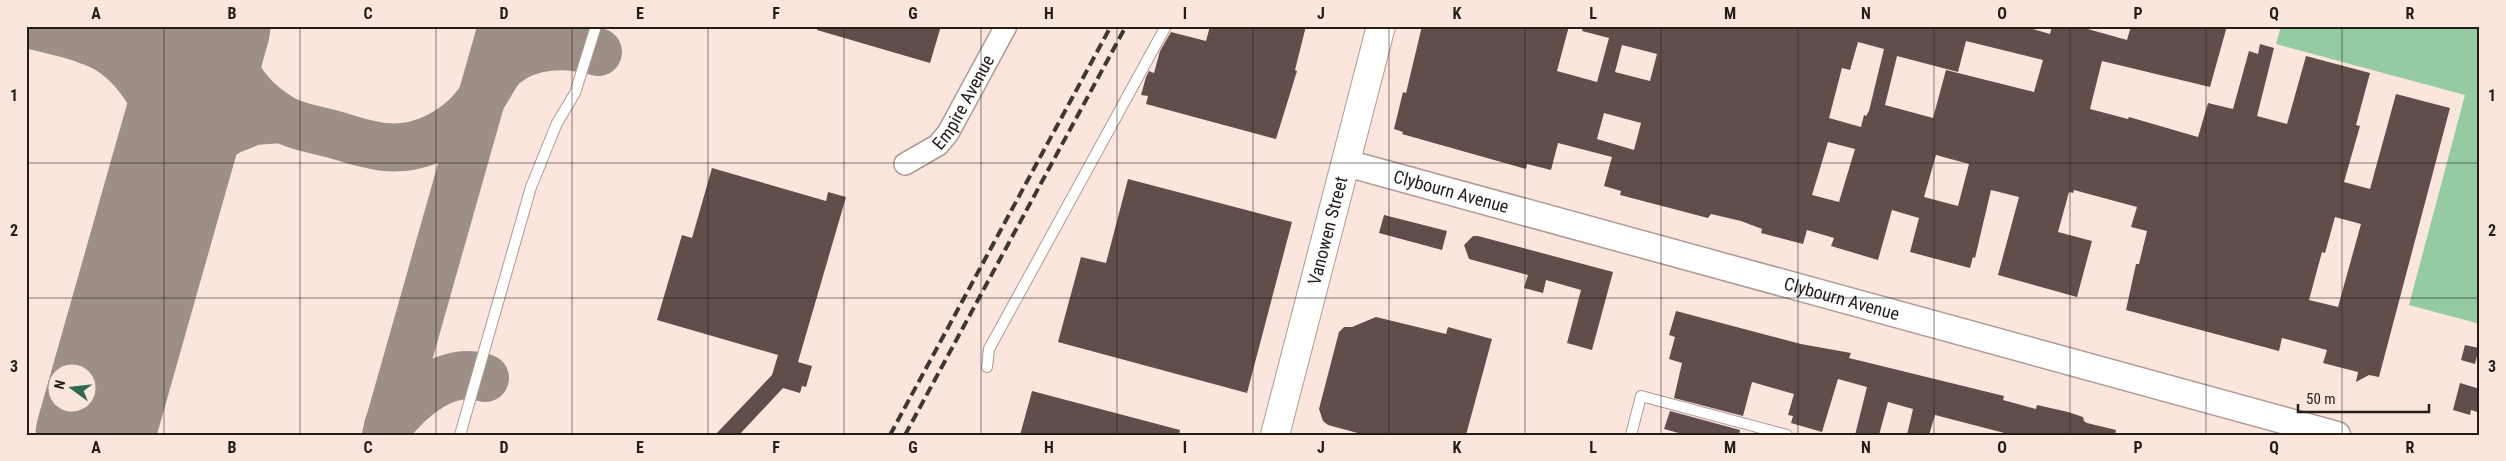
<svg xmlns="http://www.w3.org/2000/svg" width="2506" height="461" font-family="'Roboto Condensed',sans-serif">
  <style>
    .green { fill: #94cba1 }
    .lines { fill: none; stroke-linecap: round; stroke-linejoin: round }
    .taxiway { stroke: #9e8e88; stroke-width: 48 }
    .runway { stroke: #9e8e88; stroke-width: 119 }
    .building { fill: #614e4b; fill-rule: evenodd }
    .service-casing { stroke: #af9b93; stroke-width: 12 }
    .minor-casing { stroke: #af9b93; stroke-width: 24 }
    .tertiary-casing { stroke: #af9b93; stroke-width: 29 }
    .secondary-casing { stroke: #af9b93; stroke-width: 30 }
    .service { stroke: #fff; stroke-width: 10 }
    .minor { stroke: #fff; stroke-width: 21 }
    .tertiary { stroke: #fff; stroke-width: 26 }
    .secondary { stroke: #fff; stroke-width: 28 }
    .rail { stroke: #403734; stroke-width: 4; stroke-dasharray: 10 5; stroke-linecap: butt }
    .grid { fill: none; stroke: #231c19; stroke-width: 1; stroke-opacity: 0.55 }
    .labels { text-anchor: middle; stroke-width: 5; stroke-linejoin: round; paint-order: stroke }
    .street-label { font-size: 18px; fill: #231c19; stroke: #fbe6dd }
    .neatline { fill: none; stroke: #231c19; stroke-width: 2 }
    .grid-label { font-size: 16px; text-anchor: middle; font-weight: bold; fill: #231c19 }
  </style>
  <rect width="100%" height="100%" fill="#fbe6dd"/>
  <!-- green -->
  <path class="green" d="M2281 26H2480V324L2409 305 2465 95 2276 44Z"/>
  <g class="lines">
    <!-- taxiway -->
    <g class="taxiway">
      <path d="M36 26C62 33 93 38 115 54 139 72 162 107 166 137 169 157 165 178 163 198"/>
      <path d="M224 26C226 67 246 97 281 118 296 127 319 130 336 135 369 145 394 154 428 141 453 131 470 116 485 93 491 84 496 72 504 65 530 43 568 43 598 52"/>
      <path d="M87 40C117 42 140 40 166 26"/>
      <path d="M147 254 163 198 202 148 229 131 254 121 282 119"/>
      <path d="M388 426C410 399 446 365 485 378"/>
      <path d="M386 435 502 26"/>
    </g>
    <!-- runway -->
    <path class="runway" d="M95 435 211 26"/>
  </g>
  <!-- building -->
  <g class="building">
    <path d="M817 26H941L930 63 817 30Z"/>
    <path d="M1210 26H1306L1295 70 1297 71 1276 139 1146 104 1148 96 1141 95 1146 77 1149 71 1154 73 1160 51 1171 32 1206 41Z"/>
    <path d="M1422 26H1569L1557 71 1597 82 1609 38 1582 31 1583 26H2022L2050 34 2052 26H2077L2127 40 2131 26H2227L2210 87 2102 61 2090 109 2128 119 2129 117 2198 137 2208 103 2233 109 2249 51 2258 54 2260 44 2274 48 2257 116 2287 124 2306 56 2370 73 2356 125 2360 126 2344 182 2370 189 2396 94 2450 108 2379 377 2369 375 2356 382 2358 372 2323 363 2327 350 2282 338 2279 351 2126 310 2136 264H2139L2147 231 2131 227 2137 207 2074 190 2073 193 2069 192 2058 232 2092 241 2077 297 1998 275 2019 197 1991 190 1975 258 1973 257 1970 268 1910 252 1919 218 1892 210 1878 260 1831 246 1834 238 1807 230 1803 244 1761 233 1762 229 1741 221 1711 214 1708 218 1620 195 1621 191 1604 186 1612 157 1558 143 1551 170 1527 164 1526 169 1402 134 1403 132 1394 129 1403 92 1406 93ZM1966 41 2043 60 2034 92 1946 70 1933 118 1885 105 1897 56 1958 72ZM1858 42 1884 49 1869 111 1866 116 1864 115 1861 127 1829 118 1842 68 1850 70ZM1622 45 1657 54 1650 81 1615 72ZM1604 113 1641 123 1634 150 1597 139ZM1828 142 1855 149 1839 202 1812 195ZM1936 155 1969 164 1958 206 1924 197ZM2335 217 2361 224 2338 307 2309 300 2322 252 2325 253Z"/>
    <path d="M712 168 826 201 828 192 846 197 798 362 812 366 806 387 802 386 800 393 783 388 739 435H715L772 375 778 355 657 320 682 235 692 238Z"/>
    <path d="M1128 179 1292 222 1247 393 1058 342 1081 257 1106 263Z"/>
    <path d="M1384 215 1447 231 1442 250 1379 233Z"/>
    <path d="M1473 236H1478L1613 272 1592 350 1567 343 1581 290 1546 280 1543 293 1524 288 1528 275 1469 259 1464 245Z"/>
    <path d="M1676 311 1801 344 1851 353 1849 358 2004 396 2003 400 2036 409 2037 405 2068 412 2083 417 2084 421 2087 423 2116 430 2115 435H2012L1935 415 1929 435H1907L1913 409 1888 402 1879 435H1855L1867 387 1838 379 1822 432 1791 423 1793 416 1788 415 1794 394 1752 382 1743 416 1674 398 1682 363 1669 359 1675 337 1669 335Z"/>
    <path d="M1376 317 1446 334 1448 327 1492 339 1466 435H1365L1328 425 1323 421 1319 409 1339 332 1344 327H1352Z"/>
    <path d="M2465 345 2479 348 2475 364 2461 360Z"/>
    <path d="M2460 383 2480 389V413L2471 410 2470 415 2453 410Z"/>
    <path d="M1032 391 1180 430 1179 435H1020Z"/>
    <path d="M1670 411 1740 430 1739 435H1686L1664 429Z"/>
  </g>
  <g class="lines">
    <!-- service casing -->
    <g class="service-casing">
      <g id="service">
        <path d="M987 367 989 349 1166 26"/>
        <path d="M460 435 531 187 557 123 575 93 596 26"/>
        <path d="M1631 435 1641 396 1787 435"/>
      </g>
    </g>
    <!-- minor casing -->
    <g class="minor-casing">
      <g id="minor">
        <path id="s1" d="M905 164 938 145 948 133 1006 26"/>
      </g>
    </g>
    <!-- tertiary casing -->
    <g class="tertiary-casing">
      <g id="tertiary">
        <path id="s2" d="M1346 163 2337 435"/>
      </g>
    </g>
    <!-- secondary casing -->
    <g class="secondary-casing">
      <g id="secondary">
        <path id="s3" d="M1275 435 1381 26"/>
      </g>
    </g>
    <!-- service -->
    <use href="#service" class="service"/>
    <!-- minor -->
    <use href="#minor" class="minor"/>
    <!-- tertiary -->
    <use href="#tertiary" class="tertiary"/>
    <!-- secondary -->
    <use href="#secondary" class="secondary"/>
    <!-- rail -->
    <g class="rail">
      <path d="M890 435 1111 26"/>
      <path d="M905 435 1126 26"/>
    </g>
  </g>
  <!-- grid -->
  <path class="grid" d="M164 26V435M300 26V435M436 26V435M572 26V435M708 26V435M844 26V435M981 26V435M1117 26V435M1253 26V435M1389 26V435M1525 26V435M1661 26V435M1798 26V435M1934 26V435M2070 26V435M2206 26V435M2342 26V435M26 163H2480M26 298H2480"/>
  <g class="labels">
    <!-- street labels -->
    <g class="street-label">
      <text dy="6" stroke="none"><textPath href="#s1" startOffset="88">Empire Avenue</textPath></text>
      <text dy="6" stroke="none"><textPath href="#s2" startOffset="109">Clybourn Avenue</textPath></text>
      <text dy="6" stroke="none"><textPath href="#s3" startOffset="211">Vanowen Street</textPath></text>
      <text dy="6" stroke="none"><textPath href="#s2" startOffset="514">Clybourn Avenue</textPath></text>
    </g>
  </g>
  <!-- border -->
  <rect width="2506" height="461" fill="none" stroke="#fbe6dd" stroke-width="55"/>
  <!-- north arrow -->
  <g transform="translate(72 388) rotate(285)"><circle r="24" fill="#fbe6dd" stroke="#a5958f"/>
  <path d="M0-4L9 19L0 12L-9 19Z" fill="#2f6952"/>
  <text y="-8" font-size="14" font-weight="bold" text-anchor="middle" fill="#231c19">N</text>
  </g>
  <!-- scale -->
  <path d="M2298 404v8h131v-8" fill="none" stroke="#231c19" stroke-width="2.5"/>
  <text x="2306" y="404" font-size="15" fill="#231c19" stroke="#fbe6dd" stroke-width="4" paint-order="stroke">50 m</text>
  <rect x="28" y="28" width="2450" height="406" class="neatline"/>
  <g class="grid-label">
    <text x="96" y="19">A</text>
    <text x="232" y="19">B</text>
    <text x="368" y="19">C</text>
    <text x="504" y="19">D</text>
    <text x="640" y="19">E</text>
    <text x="776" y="19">F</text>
    <text x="913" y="19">G</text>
    <text x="1049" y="19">H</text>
    <text x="1185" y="19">I</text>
    <text x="1321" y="19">J</text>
    <text x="1457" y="19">K</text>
    <text x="1593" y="19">L</text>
    <text x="1730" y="19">M</text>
    <text x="1866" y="19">N</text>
    <text x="2002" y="19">O</text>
    <text x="2138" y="19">P</text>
    <text x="2274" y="19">Q</text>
    <text x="2410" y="19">R</text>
    <text x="14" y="101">1</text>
    <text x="2492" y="101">1</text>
    <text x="14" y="236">2</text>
    <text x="2492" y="236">2</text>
    <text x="14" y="372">3</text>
    <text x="2492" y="372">3</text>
    <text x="96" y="453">A</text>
    <text x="232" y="453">B</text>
    <text x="368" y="453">C</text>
    <text x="504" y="453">D</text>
    <text x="640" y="453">E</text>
    <text x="776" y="453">F</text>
    <text x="913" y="453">G</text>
    <text x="1049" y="453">H</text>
    <text x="1185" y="453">I</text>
    <text x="1321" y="453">J</text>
    <text x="1457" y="453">K</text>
    <text x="1593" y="453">L</text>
    <text x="1730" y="453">M</text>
    <text x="1866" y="453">N</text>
    <text x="2002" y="453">O</text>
    <text x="2138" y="453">P</text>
    <text x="2274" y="453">Q</text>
    <text x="2410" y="453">R</text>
  </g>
</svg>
